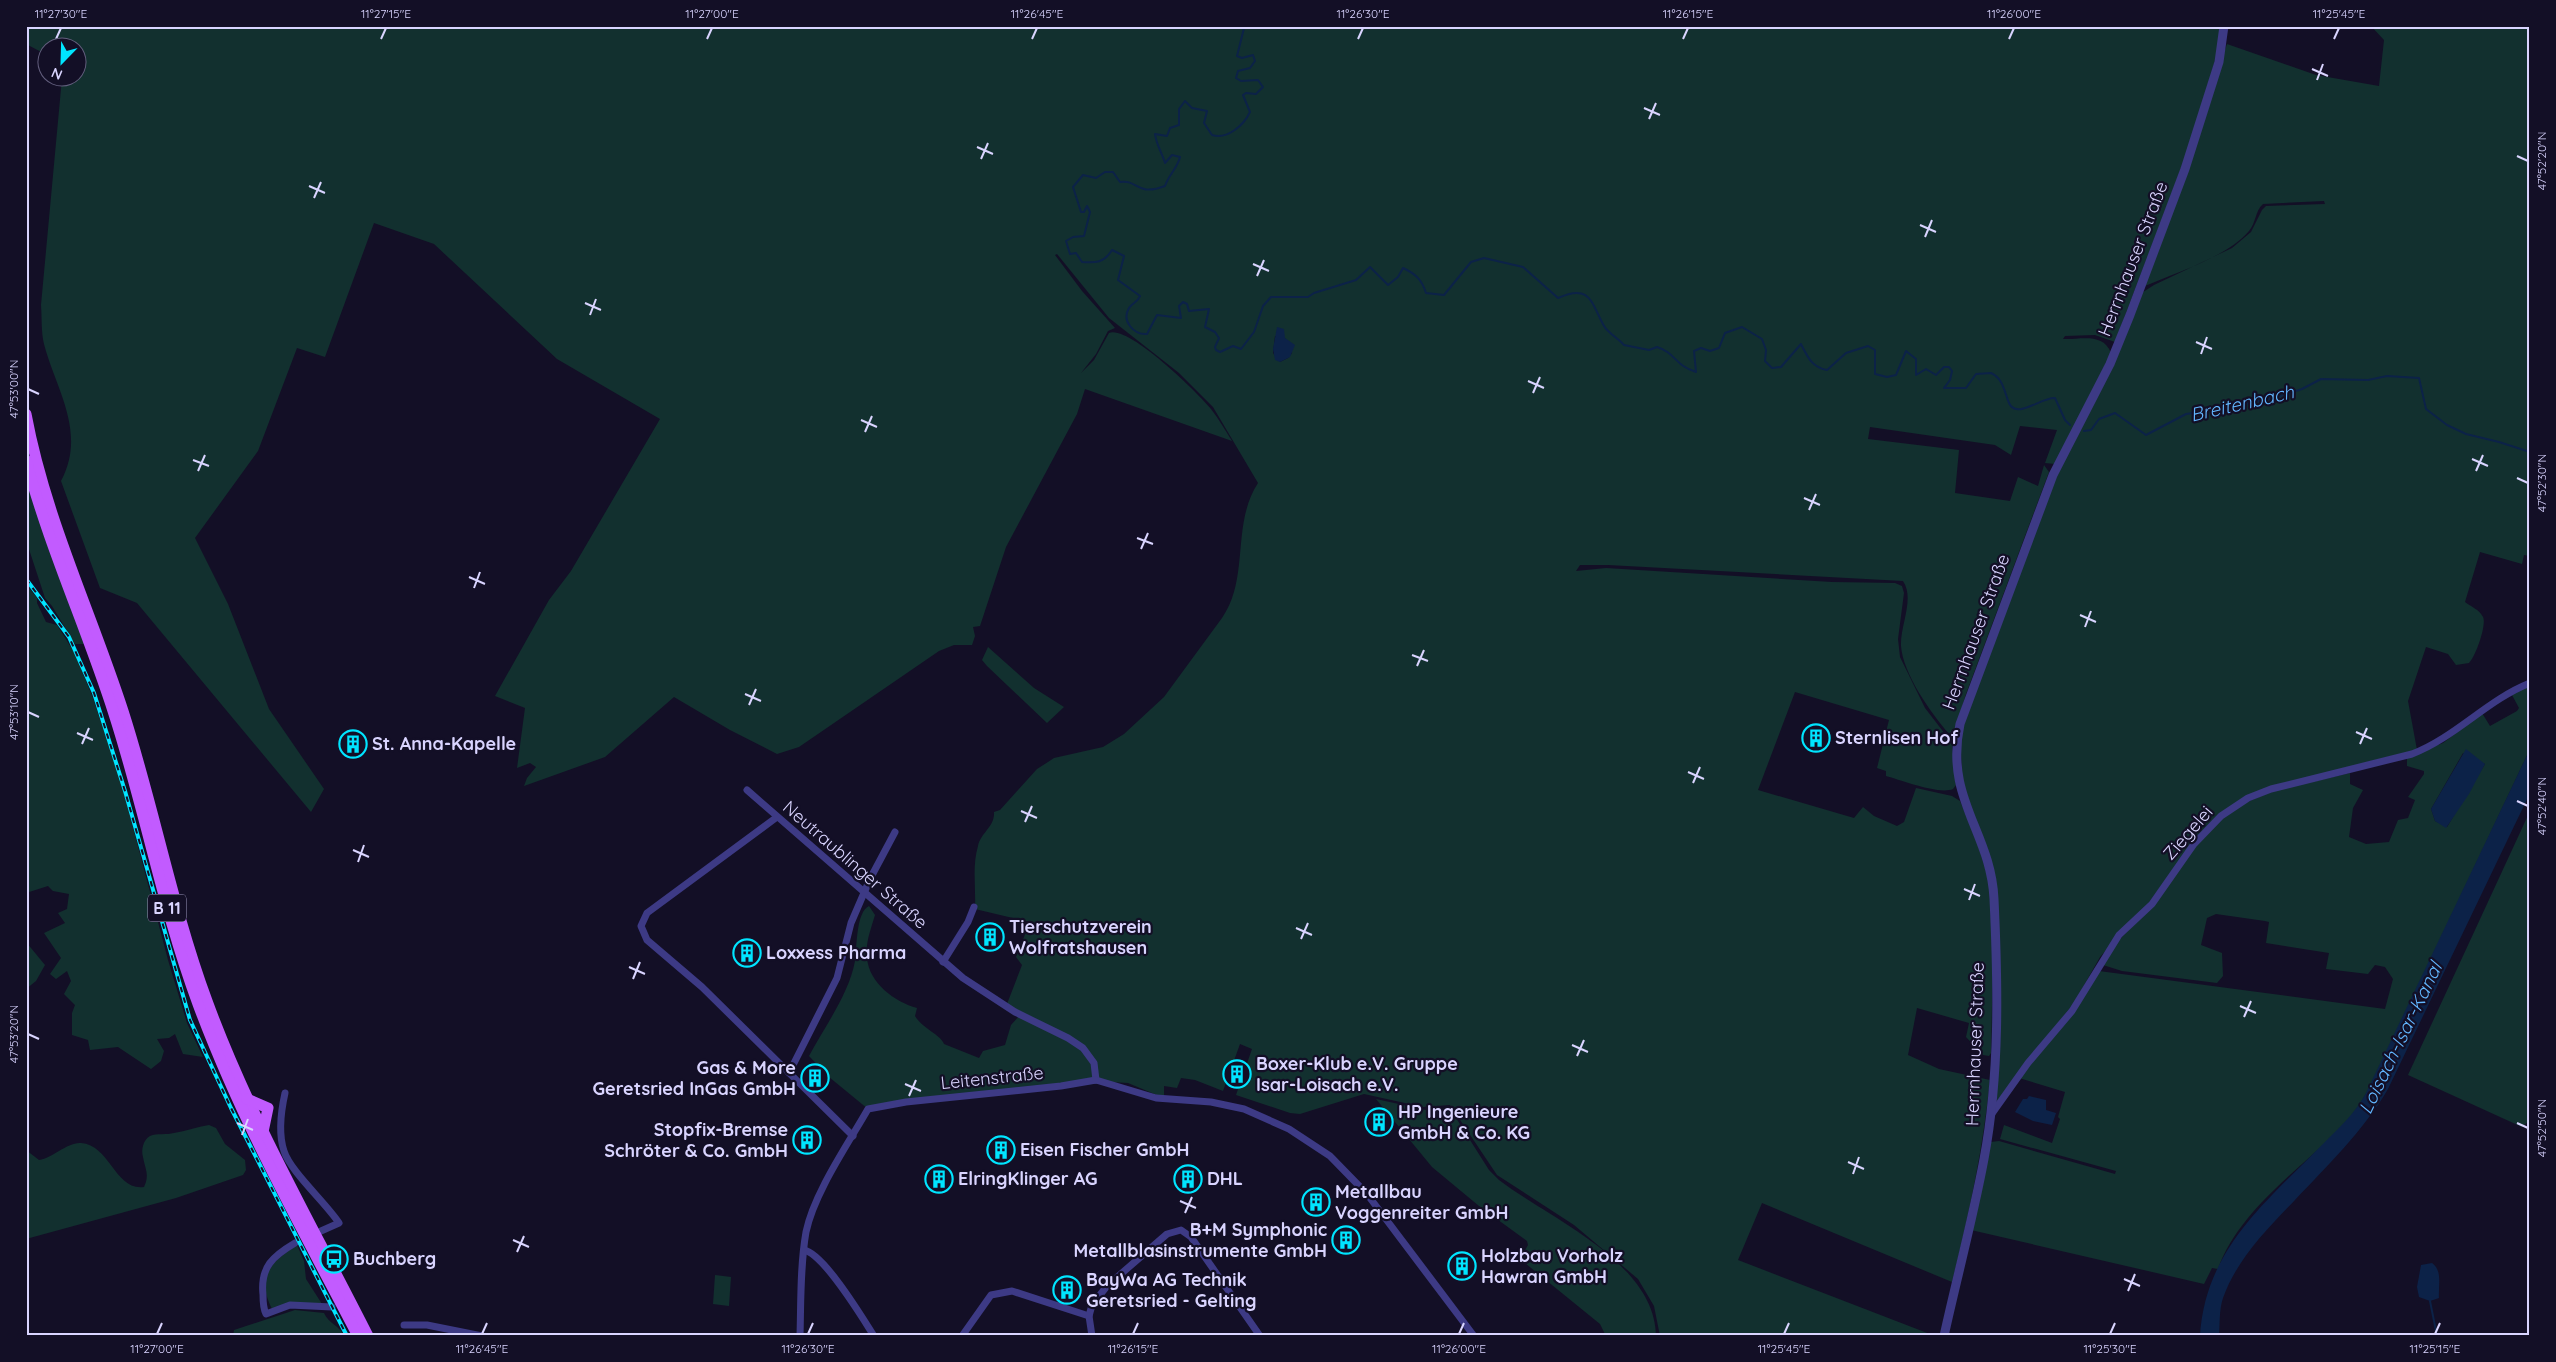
<svg xmlns="http://www.w3.org/2000/svg" width="2556" height="1362" font-family="Quicksand,sans-serif">
  <style>
    .green { fill: #12302f; fill-rule: evenodd }
    .water { fill: #0c2248 }
    .lines { fill: none; stroke-linecap: round; stroke-linejoin: round }
    .stream { stroke: #0c2248; stroke-width: 2 }
    .minor { stroke: #3d3a85; stroke-width: 7 }
    .tertiary { stroke: #3d3a85; stroke-width: 9 }
    .primary { stroke: #c25bff; stroke-width: 11 }
    .rail-casing { stroke: #00e5ff; stroke-width: 4 }
    .rail { stroke: #130f26; stroke-width: 2; stroke-dasharray: 5.5; stroke-linecap: butt }
    .ticks { fill: none; stroke: #d9d4ff; stroke-width: 2 }
    .labels { text-anchor: middle; stroke-width: 4.5; stroke-linejoin: round; paint-order: stroke }
    .shield { fill: #130f26; stroke: #9e99be; stroke-width: 1 }
    .shield-label { font-size: 16px; font-weight: bold; fill: #d9d4ff }
    .street-label { font-size: 18px; fill: #d9d4ff; stroke: #130f26 }
    .poi-label { font-size: 18px; font-weight: bold; fill: #d9d4ff; stroke: #130f26; text-anchor: start }
    .water-label { font-size: 19px; font-style: italic; fill: #62b6ff; stroke: #130f26 }
    .neatline { fill: none; stroke: #d9d4ff; stroke-width: 2 }
    .ticks-label { font-size: 12px; text-anchor: middle; fill: #d9d4ff }
  </style>
  <rect width="100%" height="100%" fill="#130f26"/>
  <!-- green -->
  <g class="green">
    <path d="M26 26H2221L2220 44 2188 150 2115 342 2095 335 2065 336 2063 339C2080 340 2103 332 2111 353L2055 464 2045 463 2057 430 2020 426 2011 455 1995 445 1870 427 1868 439 1959 450 1955 493 2010 501 2018 477 2038 486 2044 465 2049 472 1966 694 1954 734H1949C1931 713 1903 674 1901 646 1900 625 1915 599 1903 581L1608 565H1580L1576 571 1606 568 1832 582 1895 583 1902 586 1904 593 1898 639 1900 657 1925 708 1952 743 1956 785 1953 789C1939 795 1901 780 1886 776V771L1877 768 1889 720 1795 692 1758 790 1854 818 1863 807 1874 816 1897 826 1904 822 1916 788 1952 796 1960 801 1978 845 1989 881 1993 958 1991 1053 1989 1056 1983 1055 1966 1037 1969 1023 1917 1008 1908 1055 1939 1069 1990 1080C1983 1149 1969 1215 1952 1282L1762 1203 1738 1260 1935 1336H1660L1654 1306 1638 1279 1574 1225 1497 1175 1450 1105 1423 1107 1364 1094 1300 1114 1290 1113 1236 1095 1252 1049 1240 1044 1223 1091 1195 1080 1181 1078 1177 1088 1164 1086V1098L1128 1083 1111 1082 868 1109 829 1077 809 1056C825 1026 849 994 855 961 857 947 856 912 869 906L875 915C871 929 865 943 867 958 869 983 895 1002 917 1008L915 1016C922 1028 941 1035 944 1044L979 1058 983 1051 1005 1045 1011 1025 1019 1016 1007 1004 1022 965 1016 957 1030 922 975 909C976 888 972 866 978 846 981 832 995 827 994 812L1000 810 1037 769 1048 762 1054 758 1103 747 1124 734 1164 697 1222 618C1250 578 1231 524 1258 483L1213 407 1179 373 1109 318 1057 254 1055 255 1082 291 1115 328 1108 331 1096 354 1081 373 1094 360 1109 333C1129 325 1198 393 1211 409 1219 419 1225 430 1232 441L1085 389 1077 414 1006 547 980 626 973 627 975 636 972 645H954L939 651 799 747 777 754 730 730 674 697 605 757 524 786 527 778 536 767 530 763 517 768 525 708 495 696 549 600 571 571 660 419 557 359 434 244 374 223 325 357 297 348 258 451 195 538 228 604 269 709 324 789 311 812 137 603 100 588 61 481C87 432 56 390 44 344 41 332 42 317 41 305L62 78H78V48H48L47 55 26 44ZM1275 336 1285 338 1292 353 1288 358 1280 362 1273 353Z"/>
    <path d="M2371 26H2530V556L2524 555 2522 564 2480 552 2465 602C2471 607 2479 609 2483 617 2487 625 2475 658 2469 663L2456 665 2448 654 2426 647 2408 701 2417 750 2272 786 2216 817 2197 836 2148 904 2100 957 2074 1003 1996 1102 1997 910 1963 793 1960 735 2052 483 2140 294 2154 285 2232 248 2251 232 2262 210 2266 206 2325 204 2324 201 2263 204C2255 211 2256 223 2249 231 2227 257 2175 273 2145 286L2227 44 2316 75 2379 86 2384 40Z"/>
    <path d="M26 472 87 644H75L52 606 45 598 26 540Z"/>
    <path d="M26 584 37 598V603L46 622 57 625 74 652 93 698 121 782 168 960 187 1023 203 1057 183 1054 175 1034 169 1038 157 1039 164 1051 161 1061 151 1069 118 1047 90 1050 88 1040 72 1035V1013L75 1005 64 994 71 981 67 971 56 979 50 974 61 958 44 933 65 923 58 913 67 909 69 894 53 891 48 886 26 893Z"/>
    <path d="M988 647 1034 688 1064 707 1047 723 987 666 982 660Z"/>
    <path d="M2530 685V749L2373 1082C2365 1095 2358 1109 2348 1120 2305 1167 2240 1207 2218 1269L2212 1268 2204 1284 1971 1230 1991 1142 1999 1141 2115 1174 2116 1171 2000 1139 2004 1125 2052 1143 2060 1119 2058 1117 2065 1092 2019 1078 2099 971 2385 1009 2393 979 2385 967 2375 965 2368 974 2326 969 2329 953 2266 943 2269 922 2265 921 2216 914 2207 918 2201 945 2222 953 2223 976 2217 983 2122 971 2103 965 2119 940 2145 914 2187 856 2223 817 2245 803 2273 791 2350 773V784L2363 790 2353 808 2349 837 2366 844 2389 842 2398 820 2408 818 2415 800 2408 797 2424 774V771L2407 766V757L2443 743 2482 713 2490 726 2517 711 2519 708 2512 695ZM2463 753 2485 764 2447 827 2435 821 2431 809Z"/>
    <path d="M2530 811V1120L2522 1127 2408 1075Z"/>
    <path d="M26 942 45 965 36 981 26 989Z"/>
    <path d="M1376 1099 1426 1110H1451L1489 1170 1499 1180C1550 1219 1655 1262 1656 1336H1606L1600 1324 1520 1259 1528 1245 1527 1241 1479 1206 1432 1167Z"/>
    <path d="M209 1125 216 1128 225 1144 245 1160 246 1170 243 1175 176 1198 26 1239V1150L39 1160C53 1158 67 1142 81 1143 110 1145 115 1191 144 1187 150 1175 145 1169 143 1157 141 1150 143 1140 150 1136 157 1133 167 1135 174 1133 186 1131 197 1127 209 1125Z"/>
    <path d="M297 1245 304 1261 306 1279 322 1304 272 1309C256 1276 269 1264 297 1245Z"/>
    <path d="M715 1275 731 1277 729 1306 713 1304Z"/>
    <path d="M295 1310 324 1313C329 1324 339 1325 344 1336H233L234 1330Z"/>
  </g>
  <!-- water -->
  <g class="water">
    <path d="M1277 327 1284 329 1285 338 1295 345 1290 357 1280 362 1275 360 1273 349Z"/>
    <path d="M2466 749 2485 764 2469 794 2446 828 2435 821 2431 809Z"/>
    <path d="M2530 749V793L2388 1089C2364 1130 2327 1166 2295 1200 2267 1229 2237 1259 2223 1298 2219 1310 2220 1323 2219 1336H2200C2205 1249 2267 1201 2323 1144 2339 1128 2354 1114 2365 1095Z"/>
    <path d="M2029 1096 2046 1100V1110L2056 1113 2052 1125 2033 1121 2015 1112 2023 1099H2027Z"/>
    <path d="M2432 1263C2443 1271 2438 1286 2439 1298L2430 1301 2419 1297 2417 1287 2421 1265Z"/>
  </g>
  <g class="lines">
    <!-- stream -->
    <g class="stream">
      <path d="M1242 26 1244 28 1237 56 1242 58 1253 55 1255 61 1250 68 1238 71 1236 78 1241 81 1258 80 1263 87 1256 94 1246 93 1243 95 1250 112C1244 125 1227 140 1212 135L1204 123 1207 111 1192 108 1185 101 1179 109V125L1170 128 1167 136 1155 134C1156 144 1162 153 1165 163L1172 155 1180 157C1177 169 1169 174 1165 186 1136 197 1138 179 1120 182L1113 172H1105L1096 178 1083 175 1073 187 1081 212H1084L1087 206 1090 212 1084 236 1073 237 1066 241 1070 254 1076 253 1082 262C1096 263 1104 263 1112 250L1124 256 1118 280 1140 296C1138 302 1132 303 1129 308 1121 321 1134 335 1147 334L1157 315 1181 318 1179 306 1183 302 1187 304 1189 311 1209 309 1205 327 1215 332 1219 338 1215 347 1216 350 1220 352 1233 346 1241 349 1254 332 1263 306 1271 297H1308L1314 293 1356 280 1370 267 1388 285 1398 277 1403 268C1416 274 1422 280 1426 293L1444 295 1471 262 1484 258 1523 267 1558 298C1591 283 1591 303 1604 326 1608 333 1618 338 1624 345L1649 350 1657 347C1676 353 1674 365 1696 372L1694 351 1701 348 1710 351 1719 348 1725 333 1742 327 1762 339 1766 350 1765 361 1772 368 1781 367 1801 344C1808 358 1812 367 1827 370L1846 353 1868 346 1875 350V374L1887 377 1896 375 1906 351 1916 359V375L1926 369 1936 375 1944 367H1949L1952 371 1950 380 1944 388H1966L1976 374 1991 373C2004 379 2004 392 2009 403 2017 420 2041 397 2055 398L2065 420 2070 425"/>
      <path d="M2084 431 2091 430 2099 419 2115 413 2146 435 2186 414 2227 408 2277 397 2302 389 2321 379 2368 380 2387 376 2419 378 2426 409 2447 425 2466 434 2499 442 2530 452"/>
      <path d="M2430 1301 2437 1336"/>
    </g>
    <!-- minor -->
    <g class="minor">
      <path d="M747 790 963 978 1015 1012 1068 1038 1083 1048 1094 1063 1096 1080"/>
      <path d="M777 817 647 913 641 926 647 940 702 987 853 1136"/>
      <path d="M943 962 968 922 974 907"/>
      <path d="M789 1073 837 978 851 923 870 879 895 832"/>
      <path d="M285 1093C281 1111 278 1133 284 1151 290 1171 326 1203 339 1223L321 1231"/>
      <path d="M1991 1115 2028 1063 2072 1011 2119 935 2152 904 2194 844 2221 816 2248 798 2271 789 2412 754C2456 737 2487 700 2530 683"/>
      <path d="M295 1243C273 1256 260 1267 263 1295 263 1302 263 1308 266 1314L290 1305 332 1307"/>
      <path d="M804 1250C824 1254 862 1317 874 1336"/>
      <path d="M404 1325H427L482 1336"/>
      <path d="M800 1336C801 1302 800 1266 806 1232 814 1193 848 1144 868 1109L906 1102 1061 1086 1096 1080 1156 1098 1211 1102 1244 1109 1289 1129 1330 1156 1367 1194 1474 1336"/>
      <path d="M962 1336 991 1295 1012 1291 1089 1316"/>
      <path d="M1092 1336 1089 1316 1092 1305 1107 1286 1167 1234 1181 1230 1191 1237 1260 1336"/>
    </g>
    <!-- tertiary -->
    <path class="tertiary" d="M1944 1336C1957 1277 1973 1218 1984 1159 2000 1074 1998 984 1994 899 1991 832 1944 799 1960 724L2053 475 2110 364 2130 315 2185 169 2219 62 2224 26"/>
    <!-- primary -->
    <g class="primary">
      <path d="M26 414C45 517 91 612 123 711 154 807 172 906 207 1001 250 1118 312 1225 368 1336"/>
      <path d="M26 460C49 547 87 629 114 714 145 810 163 910 198 1004 241 1120 301 1227 358 1336"/>
      <path d="M247 1099 268 1108 263 1132"/>
    </g>
    <!-- rail casing -->
    <g class="rail-casing">
      <path id="rail" d="M26 579 69 637 94 693 125 791 190 1020 231 1108 347 1336"/>
    </g>
    <!-- rail -->
    <use href="#rail" class="rail"/>
  </g>
  <!-- ticks -->
  <path class="ticks" d="M56 39 61 28M381 39 386 28M707 39 712 28M1032 39 1037 28M1358 39 1363 28M1683 39 1688 28M2009 39 2014 28M2334 39 2339 28M2312 69 2328 76M2317 80 2323 64M1644 108 1660 115M1649 119 1656 103M977 147 993 154M2517 156 2528 161M981 159 988 143M309 186 325 193M314 198 321 182M1920 225 1936 232M1925 237 1932 220M1253 264 1269 271M1257 276 1264 260M585 303 601 310M590 315 596 299M2196 342 2212 349M2201 354 2207 337M1528 381 1544 388M28 389 39 394M1533 393 1540 377M861 420 877 427M865 432 872 416M2472 459 2488 466M193 460 209 466M198 471 205 455M2476 471 2483 455M2517 478 2528 483M1804 498 1820 505M1809 510 1816 494M1137 538 1153 544M1141 549 1148 533M469 577 485 584M474 588 480 572M2080 615 2096 622M2085 627 2091 611M1412 655 1428 661M1417 666 1424 650M745 694 761 701M749 705 756 689M28 712 39 717M2356 732 2372 739M77 733 93 740M82 744 89 728M2360 744 2367 728M1688 772 1704 779M1693 783 1700 767M2517 801 2528 806M1021 811 1037 818M1025 822 1032 806M353 850 369 857M358 862 364 845M1964 889 1980 896M1969 900 1975 884M1296 928 1312 935M1301 939 1308 923M629 967 645 974M633 979 640 962M2240 1006 2256 1013M2244 1017 2251 1001M28 1034 39 1039M1572 1045 1588 1052M1577 1056 1584 1040M905 1084 921 1091M909 1096 916 1080M237 1123 253 1130M2517 1123 2528 1128M242 1135 248 1119M1848 1162 1864 1169M1853 1174 1859 1157M1180 1201 1196 1208M1185 1213 1192 1197M513 1240 529 1247M517 1252 524 1236M2124 1279 2140 1286M2128 1291 2135 1274M157 1334 162 1323M482 1334 487 1323M808 1334 813 1323M1133 1334 1138 1323M1459 1334 1464 1323M1784 1334 1789 1323M2110 1334 2115 1323M2435 1334 2440 1323"/>
  <!-- icons -->
  <defs>
    <g id="building-ring" transform="scale(1.4375)"><circle r="9.5" fill="#130f26" stroke="#00e5ff" stroke-width="1.5"/><path d="M-4-6H4V6H1V3H-1V6H-4ZM-2.5-4.3h1.7v1.8h-1.7ZM.8-4.3h1.7v1.8H.8ZM-2.5-1h1.7V.8h-1.7ZM.8-1h1.7V.8H.8Z" fill="#00e5ff"/></g>
    <g id="bus-ring" transform="scale(1.4375)"><circle r="9.5" fill="#130f26" stroke="#00e5ff" stroke-width="1.5"/><path d="M-5-6H5V4H4V6H2V4H-2V6H-4V4H-5ZM-3.5-4V0h7V-4ZM-3.5 1.2v1.5H-2V1.2ZM2 1.2v1.5H3.5V1.2Z" fill="#00e5ff"/></g>
  </defs>
  <g fill-rule="evenodd">
    <use href="#building-ring" x="1816" y="738"/>
    <use href="#building-ring" x="353" y="744"/>
    <use href="#building-ring" x="990" y="937"/>
    <use href="#building-ring" x="747" y="953"/>
    <use href="#building-ring" x="1237" y="1074"/>
    <use href="#building-ring" x="815" y="1078"/>
    <use href="#building-ring" x="1379" y="1122"/>
    <use href="#building-ring" x="807" y="1140"/>
    <use href="#building-ring" x="1001" y="1150"/>
    <use href="#building-ring" x="939" y="1179"/>
    <use href="#building-ring" x="1188" y="1179"/>
    <use href="#building-ring" x="1316" y="1202"/>
    <use href="#building-ring" x="1346" y="1240"/>
    <use href="#bus-ring" x="334" y="1259"/>
    <use href="#building-ring" x="1462" y="1266"/>
    <use href="#building-ring" x="1067" y="1290"/>
  </g>
  <g class="labels">
    <!-- shield labels -->
    <rect class="shield" x="148" y="894.5" width="38" height="27" rx="4"/>
    <g class="shield-label">
      <text x="167" y="914">B 11</text>
    </g>
    <!-- street labels -->
    <g class="street-label">
      <text transform="translate(2133 259) rotate(-69)" y="6">Herrnhauser Straße</text>
      <text transform="translate(1976 632) rotate(-70)" y="6">Herrnhauser Straße</text>
      <text transform="translate(2188 833) rotate(-49)" y="6">Ziegelei</text>
      <text transform="translate(855 865) rotate(41)" y="6">Neutraublinger Straße</text>
      <text transform="translate(1975 1044) rotate(-88)" y="6">Herrnhauser Straße</text>
      <text transform="translate(992 1078) rotate(-6)" y="6">Leitenstraße</text>
    </g>
    <!-- poi labels -->
    <g class="poi-label">
      <text x="1835" y="744">Sternlisen Hof</text>
      <text x="372" y="750">St. Anna-Kapelle</text>
      <text x="1009" y="933">Tierschutzverein<tspan x="1009" dy="21">Wolfratshausen</tspan></text>
      <text x="766" y="959">Loxxess Pharma</text>
      <text x="1256" y="1070">Boxer-Klub e.V. Gruppe<tspan x="1256" dy="21">Isar-Loisach e.V.</tspan></text>
      <text x="796" y="1074" text-anchor="end">Gas &amp; More<tspan x="796" dy="21">Geretsried InGas GmbH</tspan></text>
      <text x="1398" y="1118">HP Ingenieure<tspan x="1398" dy="21">GmbH &amp; Co. KG</tspan></text>
      <text x="788" y="1136" text-anchor="end">Stopfix-Bremse<tspan x="788" dy="21">Schröter &amp; Co. GmbH</tspan></text>
      <text x="1020" y="1156">Eisen Fischer GmbH</text>
      <text x="958" y="1185">ElringKlinger AG</text>
      <text x="1207" y="1185">DHL</text>
      <text x="1335" y="1198">Metallbau<tspan x="1335" dy="21">Voggenreiter GmbH</tspan></text>
      <text x="1327" y="1236" text-anchor="end">B+M Symphonic<tspan x="1327" dy="21">Metallblasinstrumente GmbH</tspan></text>
      <text x="1481" y="1262">Holzbau Vorholz<tspan x="1481" dy="21">Hawran GmbH</tspan></text>
      <text x="353" y="1265">Buchberg</text>
      <text x="1086" y="1286">BayWa AG Technik<tspan x="1086" dy="21">Geretsried - Gelting</tspan></text>
    </g>
    <!-- water labels -->
    <g class="water-label">
      <text transform="translate(2242 403) rotate(-13)" y="7">Breitenbach</text>
      <text transform="translate(2400 1038) rotate(-64)" y="7">Loisach-Isar-Kanal</text>
    </g>
  </g>
  <!-- border -->
  <rect width="2556" height="1362" fill="none" stroke="#130f26" stroke-width="55"/>
  <!-- north arrow -->
  <g transform="translate(62 62) rotate(203)"><circle r="24" fill="#130f26" stroke="#625e7d"/>
  <path d="M0-4L9 19L0 12L-9 19Z" fill="#00e5ff"/>
  <text y="-8" font-size="14" font-weight="bold" text-anchor="middle" fill="#d9d4ff">N</text>
  </g>
  <rect x="28" y="28" width="2500" height="1306" class="neatline"/>
  <g class="ticks-label">
    <text x="61" y="18">11°27'30"E</text>
    <text x="386" y="18">11°27'15"E</text>
    <text x="712" y="18">11°27'00"E</text>
    <text x="1037" y="18">11°26'45"E</text>
    <text x="1363" y="18">11°26'30"E</text>
    <text x="1688" y="18">11°26'15"E</text>
    <text x="2014" y="18">11°26'00"E</text>
    <text x="2339" y="18">11°25'45"E</text>
    <text transform="translate(2542 161) rotate(-90)" y="4">47°52'20"N</text>
    <text transform="translate(14 389) rotate(-90)" y="4">47°53'00"N</text>
    <text transform="translate(2542 483) rotate(-90)" y="4">47°52'30"N</text>
    <text transform="translate(14 712) rotate(-90)" y="4">47°53'10"N</text>
    <text transform="translate(2542 806) rotate(-90)" y="4">47°52'40"N</text>
    <text transform="translate(14 1034) rotate(-90)" y="4">47°53'20"N</text>
    <text transform="translate(2542 1128) rotate(-90)" y="4">47°52'50"N</text>
    <text x="157" y="1353">11°27'00"E</text>
    <text x="482" y="1353">11°26'45"E</text>
    <text x="808" y="1353">11°26'30"E</text>
    <text x="1133" y="1353">11°26'15"E</text>
    <text x="1459" y="1353">11°26'00"E</text>
    <text x="1784" y="1353">11°25'45"E</text>
    <text x="2110" y="1353">11°25'30"E</text>
    <text x="2435" y="1353">11°25'15"E</text>
  </g>
</svg>
